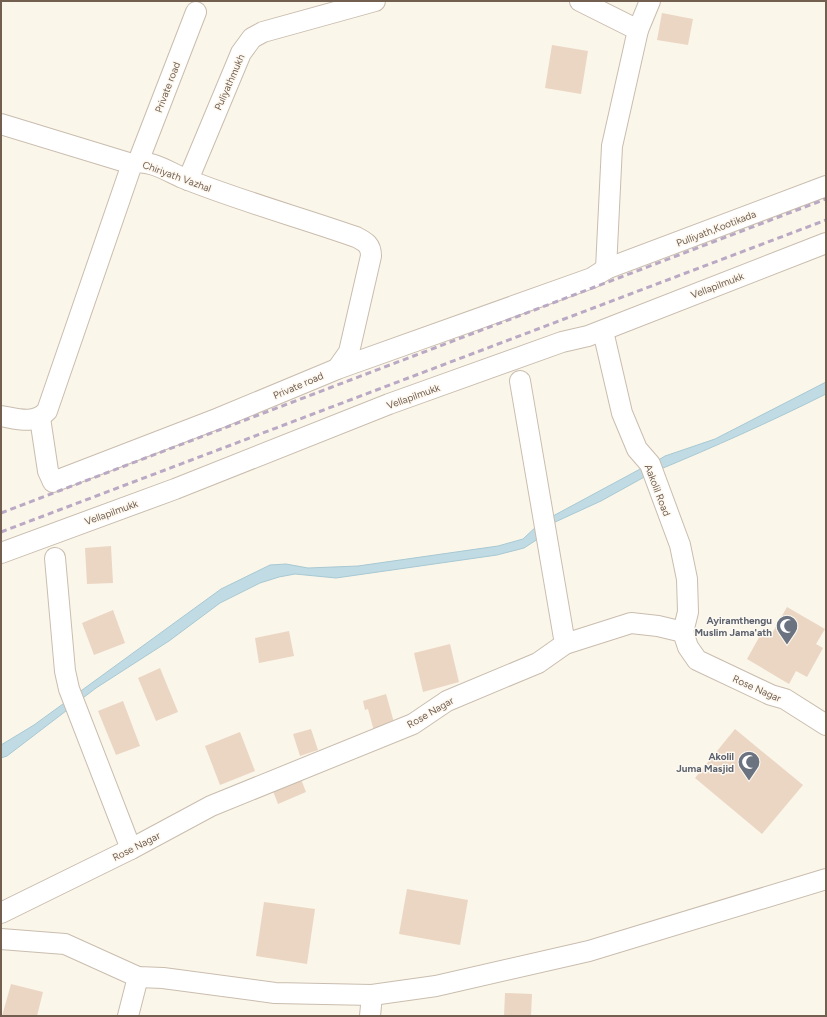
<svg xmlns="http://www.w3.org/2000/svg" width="827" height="1017" font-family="Figtree,sans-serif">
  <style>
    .water { fill: #c0dbe3; stroke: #a8c9d3 }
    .building { fill: #ebd6c3 }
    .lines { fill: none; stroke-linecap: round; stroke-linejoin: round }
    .minor-casing { stroke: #c9bdae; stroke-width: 22 }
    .minor { stroke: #fff; stroke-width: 20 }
    .rail { stroke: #baa9c4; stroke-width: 3; stroke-dasharray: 6 4; stroke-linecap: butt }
    .labels { text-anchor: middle; stroke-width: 3; stroke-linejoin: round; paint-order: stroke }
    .street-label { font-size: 10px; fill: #735f50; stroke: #fdf9f1 }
    .worship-label { font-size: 10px; font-weight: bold; fill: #5b616d; stroke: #fdf9f1; text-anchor: end }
  </style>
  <rect width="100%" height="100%" fill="#fbf6ea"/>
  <!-- water -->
  <g class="water">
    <path d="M826 382V394C770 422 714 447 656 471L652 464 665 456 715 439Z"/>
    <path d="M642 468 648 475 601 501 553 523 541 537 524 548 497 555 336 578 295 574 279 577 260 583 220 603 169 641 96 688 7 756 1 758V745L34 725 221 589 270 565 286 564 308 568 358 566 498 546 523 539 540 523Z"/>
  </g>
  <!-- building -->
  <g class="building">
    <path d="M662 13 693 19 688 45 657 40Z"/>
    <path d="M552 45 588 51 581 94 545 88Z"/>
    <path d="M111 546 113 583 87 584 85 548Z"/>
    <path d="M787 607 825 629 816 644 823 648 807 677 796 671 789 684 747 659 762 632 770 637Z"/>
    <path d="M113 610 125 643 94 655 82 623Z"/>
    <path d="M289 631 294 656 259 663 255 638Z"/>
    <path d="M450 644 459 682 423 692 414 653Z"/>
    <path d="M160 668 178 712 156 721 138 678Z"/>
    <path d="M386 694 395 726 374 731 368 709 365 710 363 701Z"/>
    <path d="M123 701 140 746 116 755 98 711Z"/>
    <path d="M311 729 318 750 300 756 293 734Z"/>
    <path d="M735 729 803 785 762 834 695 778Z"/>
    <path d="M240 732 255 771 220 785 205 746Z"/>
    <path d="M299 774 306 792 278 804 271 786Z"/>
    <path d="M407 889 468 900 460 945 399 934Z"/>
    <path d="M264 902 315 909 307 964 256 956Z"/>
    <path d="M11 984 43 992 37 1016H2Z"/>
    <path d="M505 993 532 994 531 1016H504Z"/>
  </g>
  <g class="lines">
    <!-- minor casing -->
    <g class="minor-casing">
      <g id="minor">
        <path d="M580 1 638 30"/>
        <path d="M1 124 132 164"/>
        <path d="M138 162 196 12"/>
        <path d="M188 180 241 53 252 38 263 32 375 1"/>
        <path d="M606 269 612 146 638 30 650 1"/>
        <path d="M603 331 622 413 637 449 650 464 680 545 687 579 688 612 683 632"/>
        <path d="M520 381 565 644"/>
        <path d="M1 416C18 419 34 425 47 411L132 164C148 158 169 172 183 178 240 201 299 217 356 237 366 242 371 245 371 256L349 352 337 369"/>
        <path d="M40 418 48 471 53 482 219 418 337 369 592 278 606 269 826 186"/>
        <path d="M1 553 175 489 389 404 562 342 588 336 826 243"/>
        <path d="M55 558 65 671 69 689 131 849"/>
        <path d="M1 913 131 849 211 806 413 724 447 701 538 663 565 644 631 623 658 626 683 632 688 647 697 660 771 695 785 699 826 725"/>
        <path d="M1 939 65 944 138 977 163 978 275 993 372 995 436 986 589 951 826 879"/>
        <path d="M128 1016 138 977"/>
        <path d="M370 1016 372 995"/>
      </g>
    </g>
    <!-- minor -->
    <use href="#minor" class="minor"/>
    <!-- rail -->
    <g class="rail">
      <path d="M1 513 826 199"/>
      <path d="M1 532 826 220"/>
    </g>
  </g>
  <!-- icons -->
  <defs>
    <g id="mosque-pin" transform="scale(1.15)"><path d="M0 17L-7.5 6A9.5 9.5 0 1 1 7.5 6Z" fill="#6b7280" stroke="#fdf9f1"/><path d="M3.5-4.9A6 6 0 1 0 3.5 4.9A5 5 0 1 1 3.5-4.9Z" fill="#fff"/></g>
  </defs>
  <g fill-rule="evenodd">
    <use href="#mosque-pin" x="787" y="626"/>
    <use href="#mosque-pin" x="749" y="762"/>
  </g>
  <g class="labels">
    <!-- street labels -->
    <g class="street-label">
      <text transform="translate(229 82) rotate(-66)" y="4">Puliyathmukh</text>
      <text transform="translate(167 87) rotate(-69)" y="4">Private road</text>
      <text transform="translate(177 176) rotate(20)" y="4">Chiriyath Vazhal</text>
      <text transform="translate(716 228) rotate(-21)" y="4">Pulliyath,Kootikada</text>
      <text transform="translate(717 285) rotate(-21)" y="4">Vellapilmukk</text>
      <text transform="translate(298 385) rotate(-23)" y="4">Private road</text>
      <text transform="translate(413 396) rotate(-20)" y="4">Vellapilmukk</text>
      <text transform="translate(658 490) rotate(69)" y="4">Aakolil Road</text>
      <text transform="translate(111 512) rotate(-20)" y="4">Vellapilmukk</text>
      <text transform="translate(757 688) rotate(24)" y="4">Rose Nagar</text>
      <text transform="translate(430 712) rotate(-30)" y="4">Rose Nagar</text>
      <text transform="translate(136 846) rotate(-27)" y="4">Rose Nagar</text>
    </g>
    <!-- worship labels -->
    <g class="worship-label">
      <text x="772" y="624">Ayiramthengu<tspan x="772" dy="12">Muslim Jama'ath</tspan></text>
      <text x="734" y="760">Akolil<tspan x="734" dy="12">Juma Masjid</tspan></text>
    </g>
  </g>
  <!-- border -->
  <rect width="827" height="1017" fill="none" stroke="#735f50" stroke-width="4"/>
</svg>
